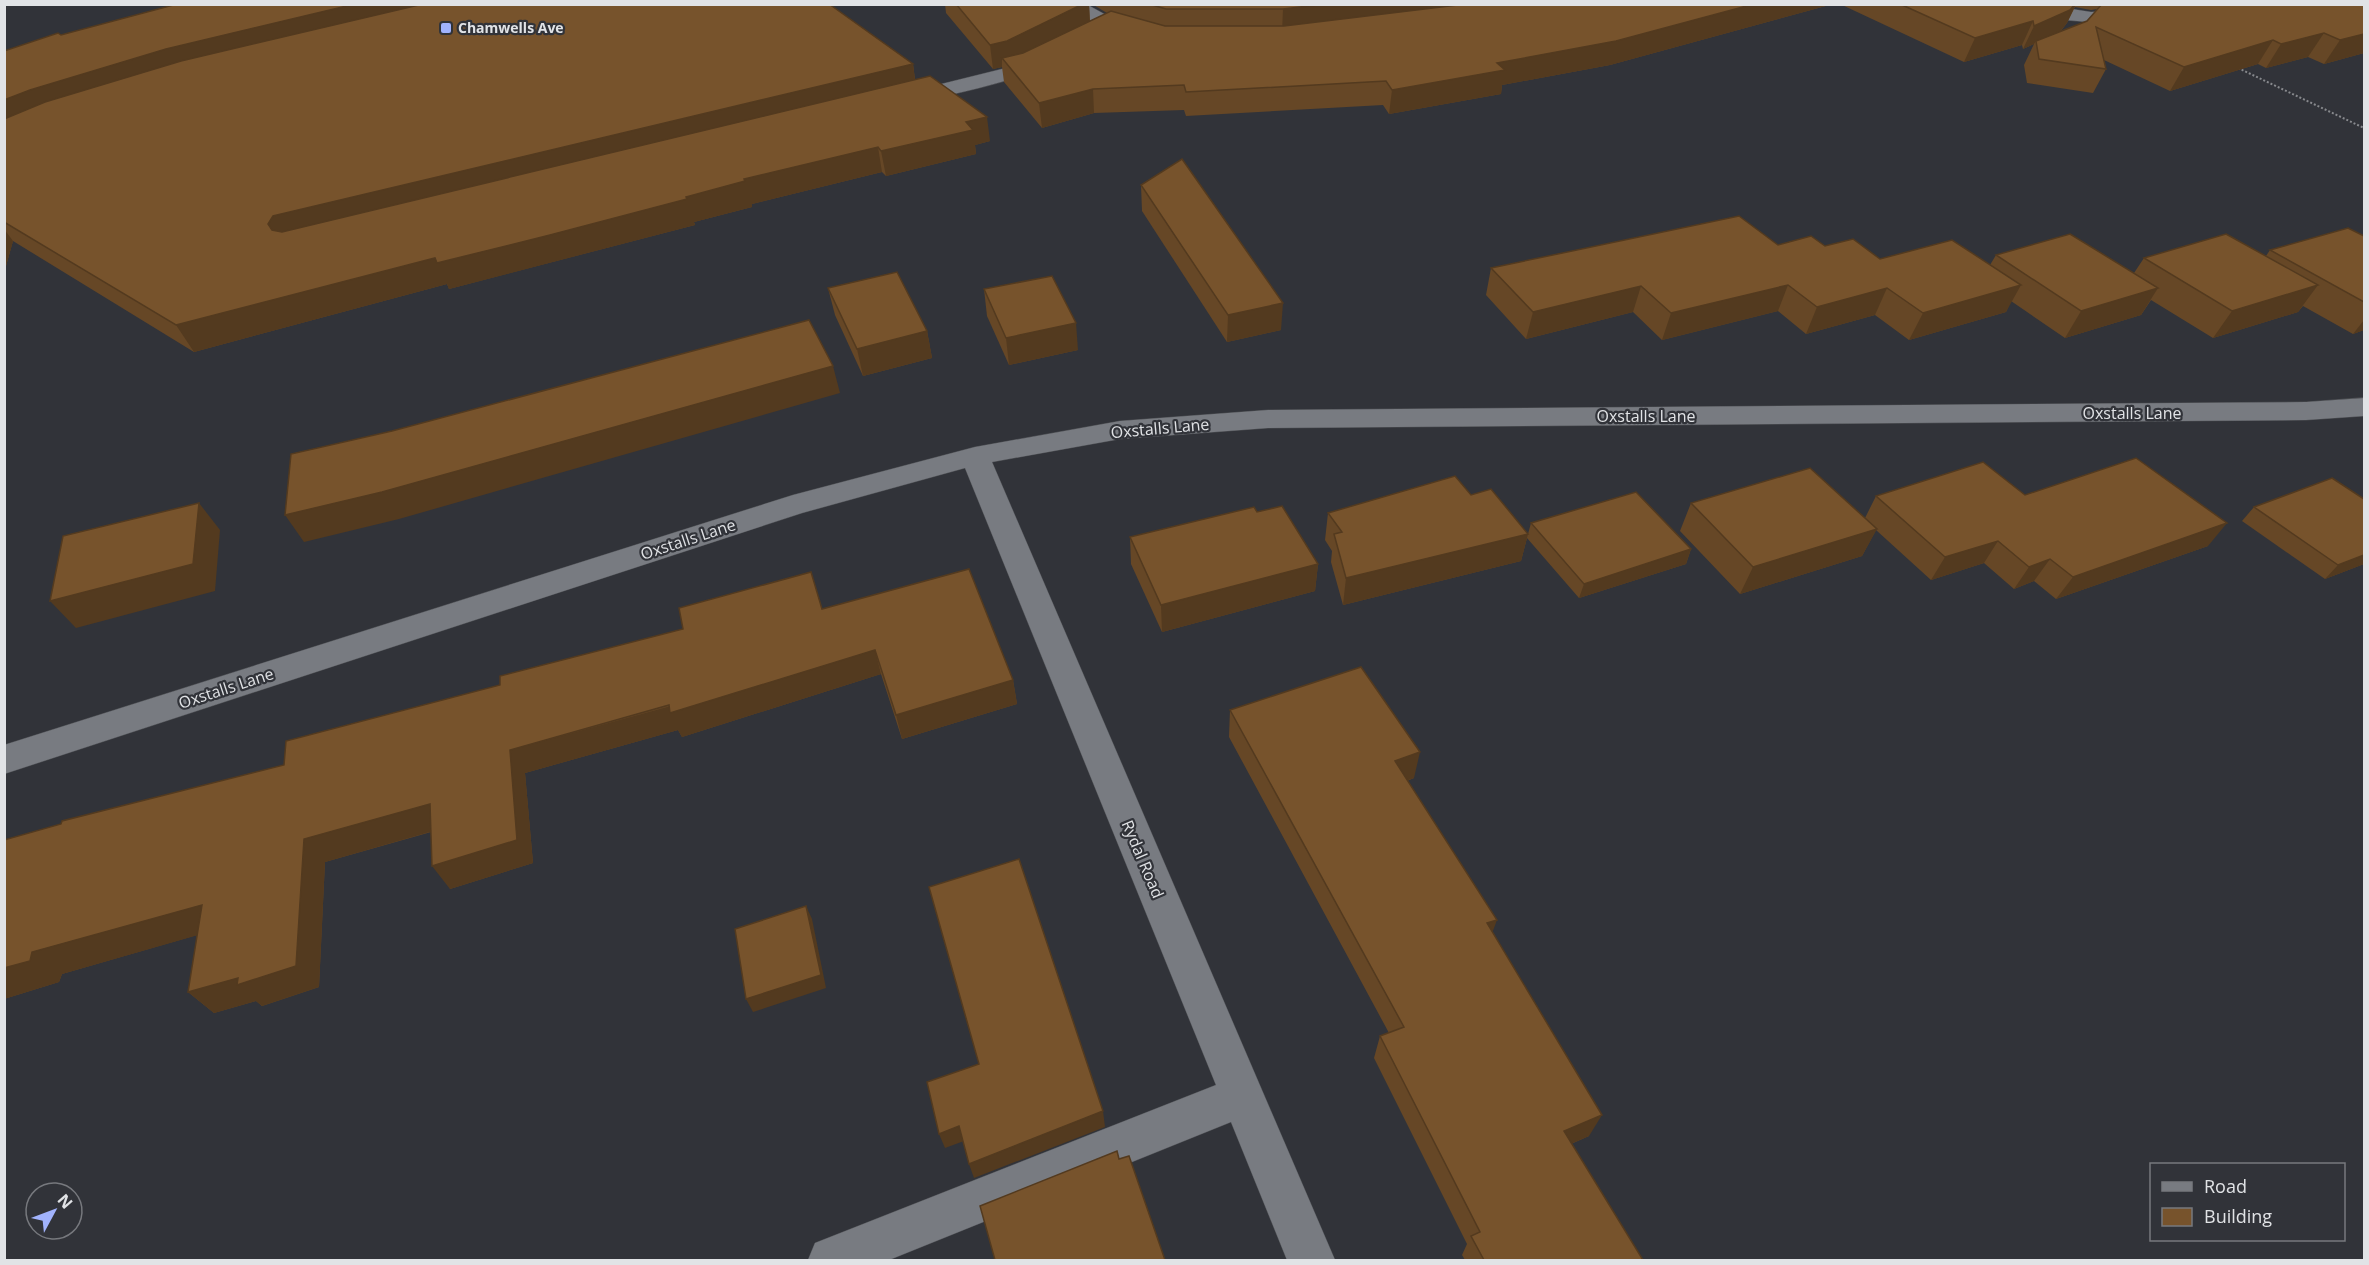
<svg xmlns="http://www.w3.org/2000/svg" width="2369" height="1265" font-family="'Open Sans',sans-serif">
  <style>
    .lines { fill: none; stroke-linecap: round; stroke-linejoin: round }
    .minor-casing { stroke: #4d4f53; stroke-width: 1 }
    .path { stroke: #87898d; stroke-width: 2; stroke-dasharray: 2 2; stroke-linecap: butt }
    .minor { fill: #787b81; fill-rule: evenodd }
    .wall { fill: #664726; fill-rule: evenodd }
    .shaded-wall { fill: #533a1f }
    .building { fill: #77532c; stroke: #533a1f; stroke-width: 1.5 }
    .poi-dot { fill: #a1b3fd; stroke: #313339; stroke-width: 2 }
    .labels { text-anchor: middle; stroke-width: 4.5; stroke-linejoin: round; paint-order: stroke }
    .far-poi-label { font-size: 14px; font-weight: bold; fill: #e1e3e6; stroke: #313339; text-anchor: start }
    .street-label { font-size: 16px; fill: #e1e3e6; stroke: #313339 }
  </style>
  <rect width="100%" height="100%" fill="#313339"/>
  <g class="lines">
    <!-- minor casing -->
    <g class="minor-casing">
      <g id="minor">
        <path d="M1062 4H1086L1117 21 1146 29 1149 33 1139 39 1103 29Z"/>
        <path d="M2009 4H2039L2091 12 2139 10 2178 4H2221C2214 13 2196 13 2186 14 2125 25 2071 27 2011 8Z"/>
        <path d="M1045 53 1052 55 1055 59C1043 77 931 99 904 105L897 103 894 99 897 95 1010 67Z"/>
        <path d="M2364 398V416L2306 420 1268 428 1120 439 992 462 1335 1260H1287L1231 1122 889 1260H808L815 1243 1216 1085 965 468 802 513 4 774V745L793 495 975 447 1120 421 1268 410 2306 402Z"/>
      </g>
    </g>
    <!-- path -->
    <path class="path" d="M2238 68 2364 128"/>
    <!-- minor -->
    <use href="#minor" class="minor"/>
  </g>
  <!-- wall -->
  <g class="wall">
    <path d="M945 4H1089L1090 21 1107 13 1092 4H1833L1610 65 1502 85 1501 94 1389 114 1383 105 1186 116 1184 110 1094 113 1042 128 1004 82 1002 67 993 69 946 13Z"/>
    <path d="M1840 4H2364V53L2324 64 2308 57 2266 68 2258 64 2170 91 2104 60 2106 69 2093 93 2027 83 2024 65 2034 44 2023 49 2022 45 1964 62ZM2075 7 2091 10 2097 9 2087 21 2060 32 2067 23Z"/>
    <path d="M61 35 913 64 915 79 990 141 975 145 976 154 886 176 882 172 752 204V207L694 222 695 225 560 260 449 289 447 284 194 352 13 241 6 266H4V51Z"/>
    <path d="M1141 185 1281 330 1227 342 1142 211Z"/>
    <path d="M2364 236V330L2353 334 2303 306 2298 312 2213 338 2151 300 2141 315 2065 338 2011 301 2006 312 1909 340 1875 315 1806 334 1778 311 1662 340 1633 312 1526 339 1486 295 1491 268 1778 245 1825 246 1880 259 1990 265 1996 255 2134 273 2144 258 2266 256 2270 250Z"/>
    <path d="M828 288 927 331 932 358 863 376 835 315Z"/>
    <path d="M984 289 1078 350 1009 365 987 316Z"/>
    <path d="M1471 495 1528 534 1531 523 1691 549 1686 564 1579 598 1527 538 1521 561 1343 605 1331 562 1332 551 1325 540 1328 513Z"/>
    <path d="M2025 495 2208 546 2056 599 2034 581 2014 589 1984 563 1931 580 1876 530 1862 556 1740 594 1680 531 1691 503 1865 518 1876 496Z"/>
    <path d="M2254 507 2364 564 2325 579 2242 521Z"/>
    <path d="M1257 512 1318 564 1315 591 1162 632 1131 564 1130 537Z"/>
    <path d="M822 609 1013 680 1017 704 902 739 881 674 682 737 678 730 525 773 533 863 450 889 431 832 325 862 319 987 262 1006 256 1001 214 1013 188 992 197 935 62 974 59 982 4 999 284 765Z"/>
    <path d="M1230 710 1414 778 1407 781 1492 932 1589 1136 1571 1144 1643 1260H1465L1462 1255 1467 1244 1374 1058 1380 1036 1389 1033 1229 737Z"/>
  </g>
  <!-- shaded-wall -->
  <g class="shaded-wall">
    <path d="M355 4H460L4 132V100L30 90 166 49Z"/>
    <path d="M1083 4H1089L1090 25 1008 65 1002 58V67L993 69 990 45Z"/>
    <path d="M1325 4H1494L1282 33 1283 9Z"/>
    <path d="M1754 4H1833L1610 65 1502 85 1501 94 1389 114 1392 90 1497 63Z"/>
    <path d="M2075 4H2076L2067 23 2059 33 2036 41 2034 44 2023 49 2034 26Z"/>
    <path d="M2033 21 2022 45 1964 62 1975 38Z"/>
    <path d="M2324 33 2308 57 2266 68 2281 44Z"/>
    <path d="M2364 34V53L2324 64 2340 40Z"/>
    <path d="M2273 40 2258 64 2170 91 2184 67Z"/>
    <path d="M913 64 916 88 283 250 268 224 273 216Z"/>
    <path d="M1093 89 1094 113 1042 128 1039 103Z"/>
    <path d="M987 117 990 141 975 145 976 154 886 176 881 151 966 122Z"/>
    <path d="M878 147 882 172 752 204V207L694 222 695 225 449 289 447 284 194 352 176 325 435 258 686 197 744 179Z"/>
    <path d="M4 229 13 241 6 266 4 263Z"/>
    <path d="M1788 285 1778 311 1662 340 1671 313Z"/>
    <path d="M2021 285 2006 312 1909 340 1923 313Z"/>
    <path d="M2318 285 2298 312 2213 338 2232 311Z"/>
    <path d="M1641 286 1633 312 1526 339 1533 312Z"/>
    <path d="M1887 288 1875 315 1806 334 1817 307Z"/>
    <path d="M2158 288 2141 315 2065 338 2081 311Z"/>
    <path d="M1283 303 1281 330 1227 342 1228 315Z"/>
    <path d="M2364 320V330L2353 334Z"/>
    <path d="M1076 323 1078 350 1009 365 1006 338Z"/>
    <path d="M927 331 932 358 863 376 857 349Z"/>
    <path d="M833 366 840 393 399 519 304 542 285 515Z"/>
    <path d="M199 503 220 530 215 591 76 628 50 601Z"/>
    <path d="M2227 523 2208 546 2056 599 2073 577Z"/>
    <path d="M1877 529 1862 556 1740 594 1753 567Z"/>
    <path d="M1528 534 1521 561 1343 605 1346 578Z"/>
    <path d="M1998 541 1984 563 1931 580 1945 557Z"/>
    <path d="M1691 549 1686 564 1579 598 1584 584Z"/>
    <path d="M2364 555V564L2325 579 2338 565Z"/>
    <path d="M2050 559 2034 581 2014 589 2029 567Z"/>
    <path d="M1318 564 1315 591 1162 632 1161 605Z"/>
    <path d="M875 650 881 674 682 737 678 730 525 773 533 863 450 889 432 866 510 750Z"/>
    <path d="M1013 680 1017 704 902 739 896 715Z"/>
    <path d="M1420 752 1414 778 1389 787 1395 761Z"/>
    <path d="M430 804 447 827 325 862 319 987 262 1006 256 1001 214 1013 188 992 304 839Z"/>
    <path d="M202 905 226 927 62 974 59 982 4 999V968L32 952Z"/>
    <path d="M806 906 812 919 826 988 753 1012 746 999Z"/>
    <path d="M1497 920 1488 944 1487 923Z"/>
    <path d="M1103 1111 1105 1127 974 1178 969 1164Z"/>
    <path d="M1602 1115 1589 1136 1552 1152 1564 1131Z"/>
    <path d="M959 1126 964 1141 945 1148 939 1134Z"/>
  </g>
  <!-- building -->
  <g class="building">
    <path d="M177 4H355L166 49 30 90 4 100V51L58 33 61 35Z"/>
    <path d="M423 4H829L913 64 273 216 268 224 272 230 282 232 930 76 987 117 966 122 973 130 881 151 878 147 744 179 745 181 686 197 687 199 550 235 437 263 435 258 176 325 4 222V119L45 102 181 61Z"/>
    <path d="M956 4H1083L1007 41 990 45Z"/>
    <path d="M1149 4H1325L1283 9H1166Z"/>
    <path d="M1466 4H1754L1616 41 1497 63 1505 70 1392 90 1386 81 1186 92 1184 85 1093 89 1039 103 1002 58 1023 53 1111 11 1165 26H1284Z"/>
    <path d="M1900 4H2075L2070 10 2034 26 2033 21 1975 38Z"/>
    <path d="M2102 4H2364V34L2340 40 2324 33 2281 44 2273 40 2184 67 2096 27 2106 69 2039 59 2036 41 2087 21Z"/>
    <path d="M1182 159 1283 303 1228 315 1141 185Z"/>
    <path d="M1739 216 1778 245 1811 236 1825 246 1853 239 1880 259 1952 240 2021 285 1923 313 1887 288 1817 307 1788 285 1671 313 1641 286 1533 312 1491 268Z"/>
    <path d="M2348 228 2364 236V302L2270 250Z"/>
    <path d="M2070 234 2158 288 2081 311 1996 255Z"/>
    <path d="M2226 234 2318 285 2232 311 2144 258Z"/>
    <path d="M897 272 927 331 857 349 828 288Z"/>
    <path d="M1052 276 1076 323 1006 338 984 289Z"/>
    <path d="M809 320 833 366 382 492 285 515 291 454 392 431Z"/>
    <path d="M2136 458 2227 523 2073 577 2050 559 2029 567 1998 541 1945 557 1876 496 1983 462 2025 495Z"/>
    <path d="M1810 468 1877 529 1753 567 1691 503Z"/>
    <path d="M1455 476 1471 495 1491 489 1528 534 1346 578 1334 534 1342 532 1328 513Z"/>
    <path d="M2332 478 2364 499V555L2338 565 2254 507Z"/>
    <path d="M1636 492 1691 549 1584 584 1531 523Z"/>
    <path d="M199 503 193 564 50 601 63 536Z"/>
    <path d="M1282 506 1318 564 1161 605 1130 537 1254 507 1257 512Z"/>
    <path d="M969 569 1013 680 896 715 875 650 670 713 669 705 510 750 517 840 432 866 430 804 304 839 296 966 237 985 238 978 188 992 202 905 32 952 30 961 4 968V840L61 824 62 821 284 765 286 741 500 685V676L683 629 679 608 811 572 822 609Z"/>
    <path d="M1361 667 1420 752 1395 761 1497 920 1487 923 1602 1115 1564 1131 1643 1260H1484L1471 1236 1480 1232 1380 1036 1404 1027 1230 710Z"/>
    <path d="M1019 859 1103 1111 969 1164 959 1126 939 1134 927 1082 979 1064 929 887Z"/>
    <path d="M806 906 821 975 746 999 735 929Z"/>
    <path d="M1117 1151 1119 1159 1129 1156 1165 1260H995L980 1206Z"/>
  </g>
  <!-- markers -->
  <rect class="poi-dot" x="440" y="22" width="12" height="12" rx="3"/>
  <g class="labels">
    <!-- far-poi labels -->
    <g class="far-poi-label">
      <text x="458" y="33">Chamwells Ave</text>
    </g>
    <!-- street labels -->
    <g class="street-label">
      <text x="2132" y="419">Oxstalls Lane</text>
      <text x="1646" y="422">Oxstalls Lane</text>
      <text transform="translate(1160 428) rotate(-5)" y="6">Oxstalls Lane</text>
      <text transform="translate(688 539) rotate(-18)" y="6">Oxstalls Lane</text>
      <text transform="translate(226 688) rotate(-18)" y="6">Oxstalls Lane</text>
      <text transform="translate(1143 859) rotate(67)" y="6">Rydal Road</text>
    </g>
  </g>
  <!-- border -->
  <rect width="2369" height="1265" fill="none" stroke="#e1e3e6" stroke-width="12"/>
  <!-- legend -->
  <rect x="2150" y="1163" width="195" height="78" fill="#313339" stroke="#77797e" stroke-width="1.5"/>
  <rect x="2162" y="1182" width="30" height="9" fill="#787b81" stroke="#77797e" stroke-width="1.5"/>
  <text x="2204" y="1193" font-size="18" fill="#e1e3e6">Road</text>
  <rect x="2162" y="1208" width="30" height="18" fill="#77532c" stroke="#77797e" stroke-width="1.5"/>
  <text x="2204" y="1223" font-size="18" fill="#e1e3e6">Building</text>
  <!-- north arrow -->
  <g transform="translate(54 1211) rotate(49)"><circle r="28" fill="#313339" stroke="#77797e" stroke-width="1.5"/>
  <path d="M0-4.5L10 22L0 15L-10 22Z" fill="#a1b3fd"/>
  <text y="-9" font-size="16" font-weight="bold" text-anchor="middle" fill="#e1e3e6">N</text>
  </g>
</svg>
